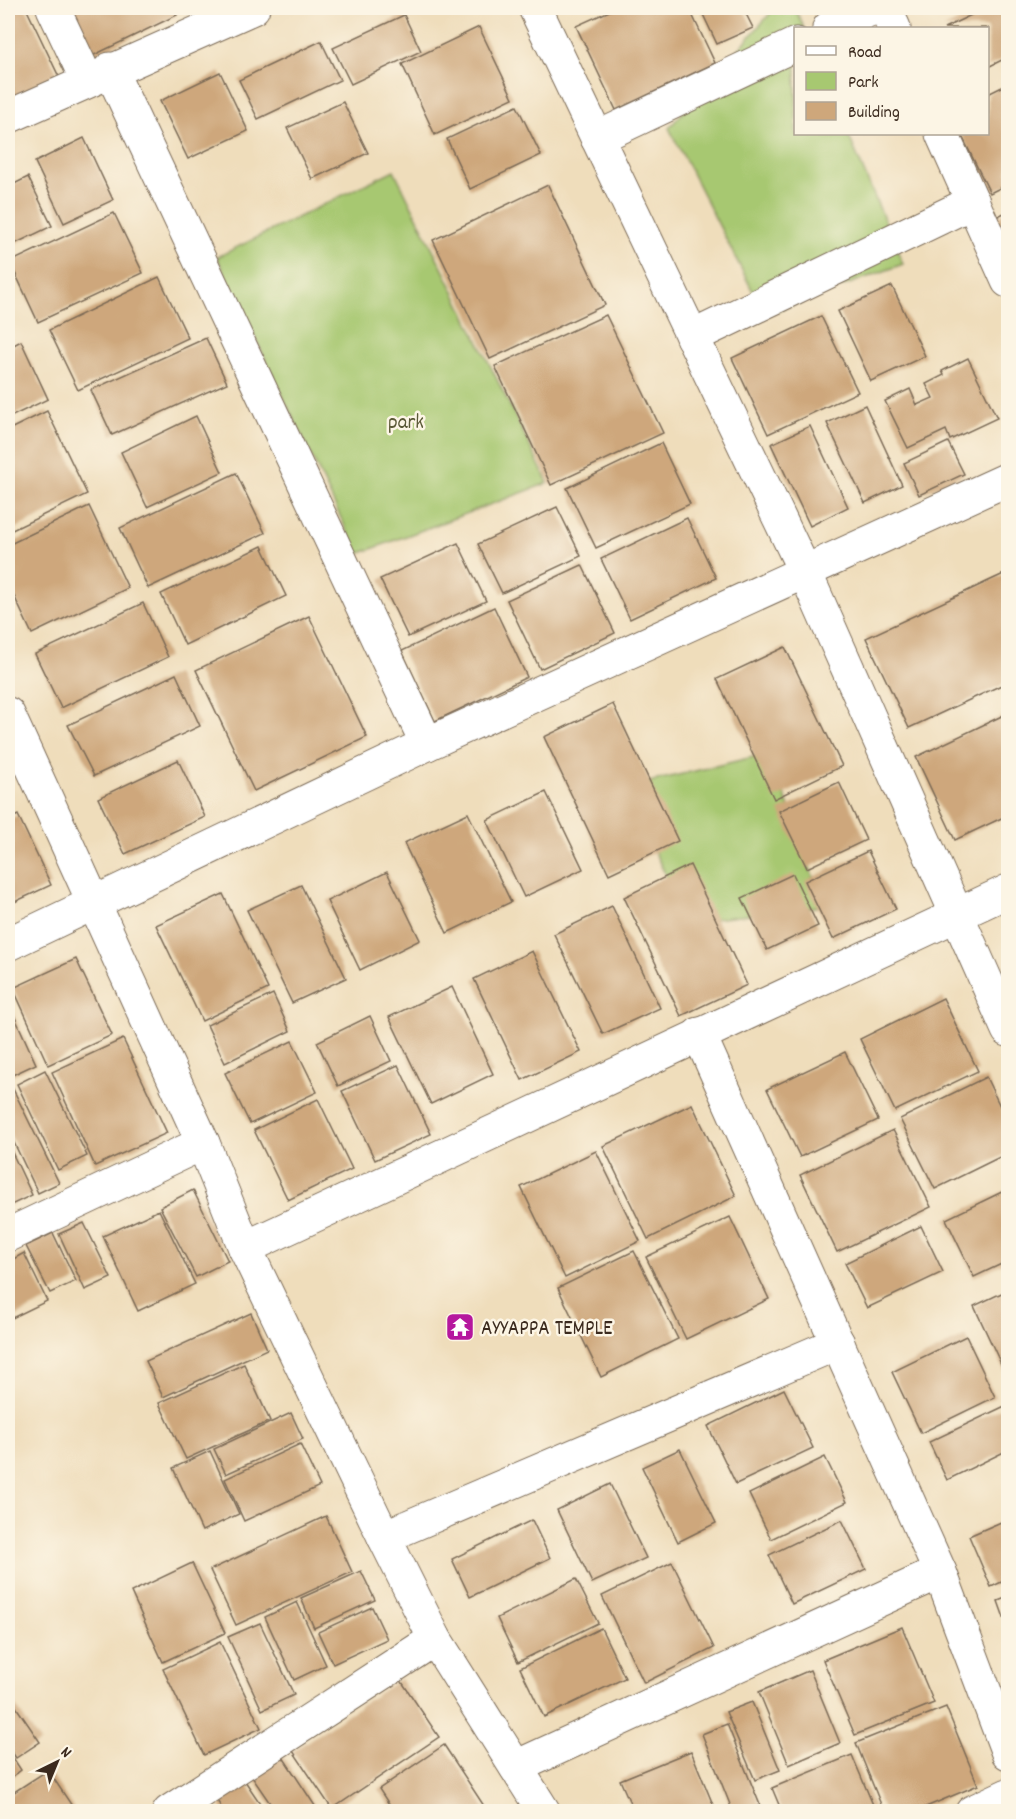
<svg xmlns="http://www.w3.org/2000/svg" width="1016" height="1819" font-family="Dekko,sans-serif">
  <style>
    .green { fill: #a7c871; stroke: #717948; stroke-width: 1.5 }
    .building { fill: #cea77b }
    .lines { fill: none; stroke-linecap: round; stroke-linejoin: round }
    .minor-casing { stroke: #7a6955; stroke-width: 35 }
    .minor { stroke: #fff; stroke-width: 33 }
    .labels { text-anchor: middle; stroke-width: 5; stroke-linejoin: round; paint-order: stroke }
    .park-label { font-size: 21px; fill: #5b5937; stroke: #fcf5e5 }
    .poi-label { font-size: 21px; fill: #3b2a1e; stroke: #fcf5e5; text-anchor: start }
  </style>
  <rect width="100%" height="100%" fill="#fcf5e5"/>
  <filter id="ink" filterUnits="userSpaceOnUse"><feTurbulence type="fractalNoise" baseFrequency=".0167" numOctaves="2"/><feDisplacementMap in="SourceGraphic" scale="12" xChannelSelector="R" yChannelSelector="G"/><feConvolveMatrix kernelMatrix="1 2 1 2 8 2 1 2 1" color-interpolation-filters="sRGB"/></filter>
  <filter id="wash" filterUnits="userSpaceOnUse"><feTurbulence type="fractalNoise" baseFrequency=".008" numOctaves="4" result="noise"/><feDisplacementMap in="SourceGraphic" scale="24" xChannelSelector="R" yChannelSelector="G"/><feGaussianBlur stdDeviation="1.35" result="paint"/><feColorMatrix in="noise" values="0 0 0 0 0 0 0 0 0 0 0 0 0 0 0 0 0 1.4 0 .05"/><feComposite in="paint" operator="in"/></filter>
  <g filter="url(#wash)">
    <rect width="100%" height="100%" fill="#efddbb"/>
    <!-- green -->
    <g class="green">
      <path d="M775 8H795L804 28H796V134H848L903 264 765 315 669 128Z"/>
      <path d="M394 170 548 483 358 554 217 257Z"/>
      <path d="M770 753 823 906 688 922 624 788Z"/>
    </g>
    <g id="blocks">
      <!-- building -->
      <g class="building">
        <path d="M8 8H26L60 79 8 103Z"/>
        <path d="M67 8H173L177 15 90 57Z"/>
        <path d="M616 8H689L715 63 616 110 576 26Z"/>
        <path d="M700 8H743L753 28 717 44Z"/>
        <path d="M983 8H1008V57L988 67V28H944L984 9Z"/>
        <path d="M404 15 421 51 351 84 333 48Z"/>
        <path d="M479 27 513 98 435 135 402 64Z"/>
        <path d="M321 41 340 80 258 119 239 80Z"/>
        <path d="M220 72 248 131 188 159 160 101Z"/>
        <path d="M1008 84V184L990 193 961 134H988V94Z"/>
        <path d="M343 102 368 153 312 179 287 128Z"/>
        <path d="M517 106 541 155 470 189 447 139Z"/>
        <path d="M84 138 113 200 64 223 35 162Z"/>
        <path d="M28 177 52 226 8 247V187Z"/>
        <path d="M548 185 605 305 490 359 433 240Z"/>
        <path d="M1008 211V262L988 221Z"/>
        <path d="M114 213 143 273 38 322 10 262Z"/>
        <path d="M159 277 188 338 78 390 49 330Z"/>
        <path d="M892 286 925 356 871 381 838 311Z"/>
        <path d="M606 315 663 433 551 485 495 366Z"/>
        <path d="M821 316 858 392 768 434 732 358Z"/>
        <path d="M206 338 227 383 112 435 91 390Z"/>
        <path d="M21 341 48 399 8 418V348Z"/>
        <path d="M968 358 997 418 950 440 946 430 908 448 885 401 910 389 917 405 933 398 926 384 944 375 942 371Z"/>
        <path d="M865 405 902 485 865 503 827 423Z"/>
        <path d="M47 411 87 494 8 532V430Z"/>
        <path d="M196 416 222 472 147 507 121 452Z"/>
        <path d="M810 426 848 507 810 526 771 444Z"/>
        <path d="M948 442 964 474 919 495 904 463Z"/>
        <path d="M661 443 690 504 596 548 567 488Z"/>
        <path d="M236 473 265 533 148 588 120 528Z"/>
        <path d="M89 506 128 588 32 634 8 583V545Z"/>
        <path d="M557 507 581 556 502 593 478 544Z"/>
        <path d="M687 518 716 578 630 619 601 559Z"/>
        <path d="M458 543 486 601 408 637 380 579Z"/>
        <path d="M262 546 286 596 185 645 161 594Z"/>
        <path d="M582 565 615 633 540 669 507 600Z"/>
        <path d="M1008 572V682L909 728 866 638Z"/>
        <path d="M143 603 168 657 61 708 35 654Z"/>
        <path d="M494 607 527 677 435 721 402 651Z"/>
        <path d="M309 616 367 737 254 791 196 670Z"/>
        <path d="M785 647 842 766 774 799 717 679Z"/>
        <path d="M176 674 200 726 94 776 68 725Z"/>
        <path d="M613 704 678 841 609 874 544 737Z"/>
        <path d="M1008 713V815L955 840 916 757Z"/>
        <path d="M178 760 205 817 125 854 98 798Z"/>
        <path d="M839 782 866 840 807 868 779 811Z"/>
        <path d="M546 792 583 869 524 897 487 820Z"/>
        <path d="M468 813 511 902 447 933 404 843Z"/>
        <path d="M18 815 51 885 8 905V820Z"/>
        <path d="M868 851 896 909 833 939 805 881Z"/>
        <path d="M690 865 747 985 681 1016 624 897Z"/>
        <path d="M387 872 420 940 360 970 327 901Z"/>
        <path d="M793 874 818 926 767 950 742 898Z"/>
        <path d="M301 885 346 978 292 1003 247 910Z"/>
        <path d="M223 894 268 989 202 1021 156 925Z"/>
        <path d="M612 906 660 1008 603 1034 554 934Z"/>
        <path d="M532 951 581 1052 522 1080 474 979Z"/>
        <path d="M76 959 112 1035 48 1065 13 988Z"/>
        <path d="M452 987 493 1074 431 1104 389 1017Z"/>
        <path d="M273 994 290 1031 225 1063 207 1025Z"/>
        <path d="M943 998 978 1071 895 1111 860 1039Z"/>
        <path d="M8 1002 36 1064 8 1077Z"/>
        <path d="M370 1016 391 1061 338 1086 317 1042Z"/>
        <path d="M123 1039 167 1133 95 1166 52 1072Z"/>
        <path d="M292 1041 317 1092 250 1124 225 1073Z"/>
        <path d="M845 1052 878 1120 800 1157 767 1089Z"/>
        <path d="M398 1065 431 1134 375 1160 342 1091Z"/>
        <path d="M45 1070 87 1156 58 1170 17 1084Z"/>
        <path d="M986 1077 1008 1123V1153L935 1189 900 1119Z"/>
        <path d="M13 1089 59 1183 38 1193 8 1130V1092Z"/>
        <path d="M318 1099 352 1169 288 1200 254 1130Z"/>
        <path d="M692 1104 736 1196 648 1239 603 1146Z"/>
        <path d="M893 1130 931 1207 837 1252 800 1175Z"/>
        <path d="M8 1144 32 1195 9 1206 8 1202Z"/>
        <path d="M596 1151 640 1241 565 1278 521 1187Z"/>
        <path d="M1008 1189V1261L974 1277 946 1219Z"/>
        <path d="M193 1190 228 1261 196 1277 160 1207Z"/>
        <path d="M159 1210 195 1284 138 1311 103 1236Z"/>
        <path d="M730 1217 769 1299 686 1339 646 1257Z"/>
        <path d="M84 1223 111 1278 85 1290 59 1234Z"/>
        <path d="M921 1226 943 1272 867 1308 845 1263Z"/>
        <path d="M53 1233 76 1281 50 1293 26 1246Z"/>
        <path d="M634 1251 678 1339 601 1377 558 1288Z"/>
        <path d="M24 1253 47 1301 8 1320V1262Z"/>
        <path d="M1008 1290V1379L974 1306Z"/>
        <path d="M251 1313 267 1349 163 1397 146 1361Z"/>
        <path d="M966 1336 995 1397 921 1433 892 1372Z"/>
        <path d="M244 1364 270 1421 186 1459 159 1403Z"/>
        <path d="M784 1389 813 1448 736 1484 708 1426Z"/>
        <path d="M1007 1405 1008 1450 947 1480 929 1442Z"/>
        <path d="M291 1413 303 1439 226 1474 214 1449Z"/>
        <path d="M300 1444 320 1486 244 1521 225 1479Z"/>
        <path d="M680 1449 716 1523 678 1542 642 1467Z"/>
        <path d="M210 1451 239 1514 202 1531 173 1468Z"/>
        <path d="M825 1457 847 1502 771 1539 749 1494Z"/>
        <path d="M610 1484 646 1558 592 1583 557 1510Z"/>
        <path d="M326 1516 352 1572 236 1625 210 1570Z"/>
        <path d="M1008 1519V1579L991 1587 969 1536Z"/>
        <path d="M532 1520 550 1558 470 1597 452 1559Z"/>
        <path d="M842 1520 866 1569 792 1604 769 1555Z"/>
        <path d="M672 1562 714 1648 644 1683 602 1596Z"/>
        <path d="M192 1563 225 1633 163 1662 131 1592Z"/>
        <path d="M361 1571 375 1600 314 1628 301 1598Z"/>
        <path d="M576 1579 598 1623 518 1662 497 1618Z"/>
        <path d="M1008 1597V1629L998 1601Z"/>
        <path d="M297 1602 326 1665 294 1680 265 1617Z"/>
        <path d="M372 1607 387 1639 333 1664 318 1632Z"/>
        <path d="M260 1623 294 1695 262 1710 228 1637Z"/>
        <path d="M902 1627 934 1703 855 1735 823 1660Z"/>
        <path d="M601 1628 625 1678 544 1717 520 1668Z"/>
        <path d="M220 1642 261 1728 204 1755 163 1669Z"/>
        <path d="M810 1670 840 1743 789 1765 759 1692Z"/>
        <path d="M400 1679 439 1737 332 1809 293 1751Z"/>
        <path d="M8 1695 40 1742 16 1758 8 1746Z"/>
        <path d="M752 1702 780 1770 755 1780 726 1712Z"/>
        <path d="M946 1707 978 1785 914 1812H884L856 1743Z"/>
        <path d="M727 1724 760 1805 746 1812H733L702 1734Z"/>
        <path d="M444 1745 488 1812H394L379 1789Z"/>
        <path d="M8 1750 21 1770 8 1780Z"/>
        <path d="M691 1751 716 1812H634L620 1780Z"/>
        <path d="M281 1754 319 1812H276L250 1774Z"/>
        <path d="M852 1755 876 1812H782L772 1788Z"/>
        <path d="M48 1770 76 1812H8V1796Z"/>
        <path d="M241 1775 266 1812H224L213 1794Z"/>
      </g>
    </g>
  </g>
  <g filter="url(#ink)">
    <use href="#blocks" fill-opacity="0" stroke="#7a6955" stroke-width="1.5"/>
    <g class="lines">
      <!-- minor casing -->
      <g class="minor-casing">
        <g id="minor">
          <path d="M53 8 87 80"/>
          <path d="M535 8 805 572 1008 1030"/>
          <path d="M885 8 894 28"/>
          <path d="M829 28 874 8"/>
          <path d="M110 69 427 744"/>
          <path d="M8 117 253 8"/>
          <path d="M942 134 1008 281"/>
          <path d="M597 138 796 44"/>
          <path d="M692 337 973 202"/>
          <path d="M8 714 203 1143 245 1248 384 1537 435 1639 544 1812"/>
          <path d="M8 944 427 744 1008 479"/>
          <path d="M699 1034 940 1572 1008 1753"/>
          <path d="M8 1235 203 1143"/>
          <path d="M245 1248 1008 891"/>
          <path d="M384 1537 838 1343"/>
          <path d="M516 1767 940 1572"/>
          <path d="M169 1812 435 1639"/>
          <path d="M972 1812 1008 1795"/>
        </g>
      </g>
      <!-- minor -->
      <use href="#minor" class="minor"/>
    </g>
  </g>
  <!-- icons -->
  <defs>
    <g id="temple-square" transform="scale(1.5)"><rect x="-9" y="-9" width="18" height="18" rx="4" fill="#b5179e" stroke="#fcf5e5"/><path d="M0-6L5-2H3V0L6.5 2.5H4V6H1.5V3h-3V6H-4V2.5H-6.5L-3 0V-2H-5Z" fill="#fff"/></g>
  </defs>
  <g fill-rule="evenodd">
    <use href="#temple-square" x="460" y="1327"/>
  </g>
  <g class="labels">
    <!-- park labels -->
    <g class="park-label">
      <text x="406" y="428">park</text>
    </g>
    <!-- poi labels -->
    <g class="poi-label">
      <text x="481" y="1334">AYYAPPA TEMPLE</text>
    </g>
  </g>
  <!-- margin -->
  <rect width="1016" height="1819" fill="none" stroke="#fcf5e5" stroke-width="30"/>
  <!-- legend -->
  <rect x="794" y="27" width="195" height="108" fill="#fcf5e5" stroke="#afa495" stroke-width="1.5"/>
  <rect x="806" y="46" width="30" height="9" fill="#ffffff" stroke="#afa495" stroke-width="1.5"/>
  <text x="848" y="57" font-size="18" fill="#3b2a1e">Road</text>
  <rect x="806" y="72" width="30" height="18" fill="#a7c871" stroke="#afa495" stroke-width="1.5"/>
  <text x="848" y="87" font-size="18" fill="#3b2a1e">Park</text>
  <rect x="806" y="102" width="30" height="18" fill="#cea77b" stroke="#afa495" stroke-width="1.5"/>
  <text x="848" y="117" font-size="18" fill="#3b2a1e">Building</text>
  <!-- north arrow -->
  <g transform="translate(57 1762) rotate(43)" stroke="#fcf5e5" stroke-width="4.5" paint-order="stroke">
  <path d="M0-4.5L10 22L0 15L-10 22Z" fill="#3b2a1e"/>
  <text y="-9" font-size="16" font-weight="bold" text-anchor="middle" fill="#3b2a1e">N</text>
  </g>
</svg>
